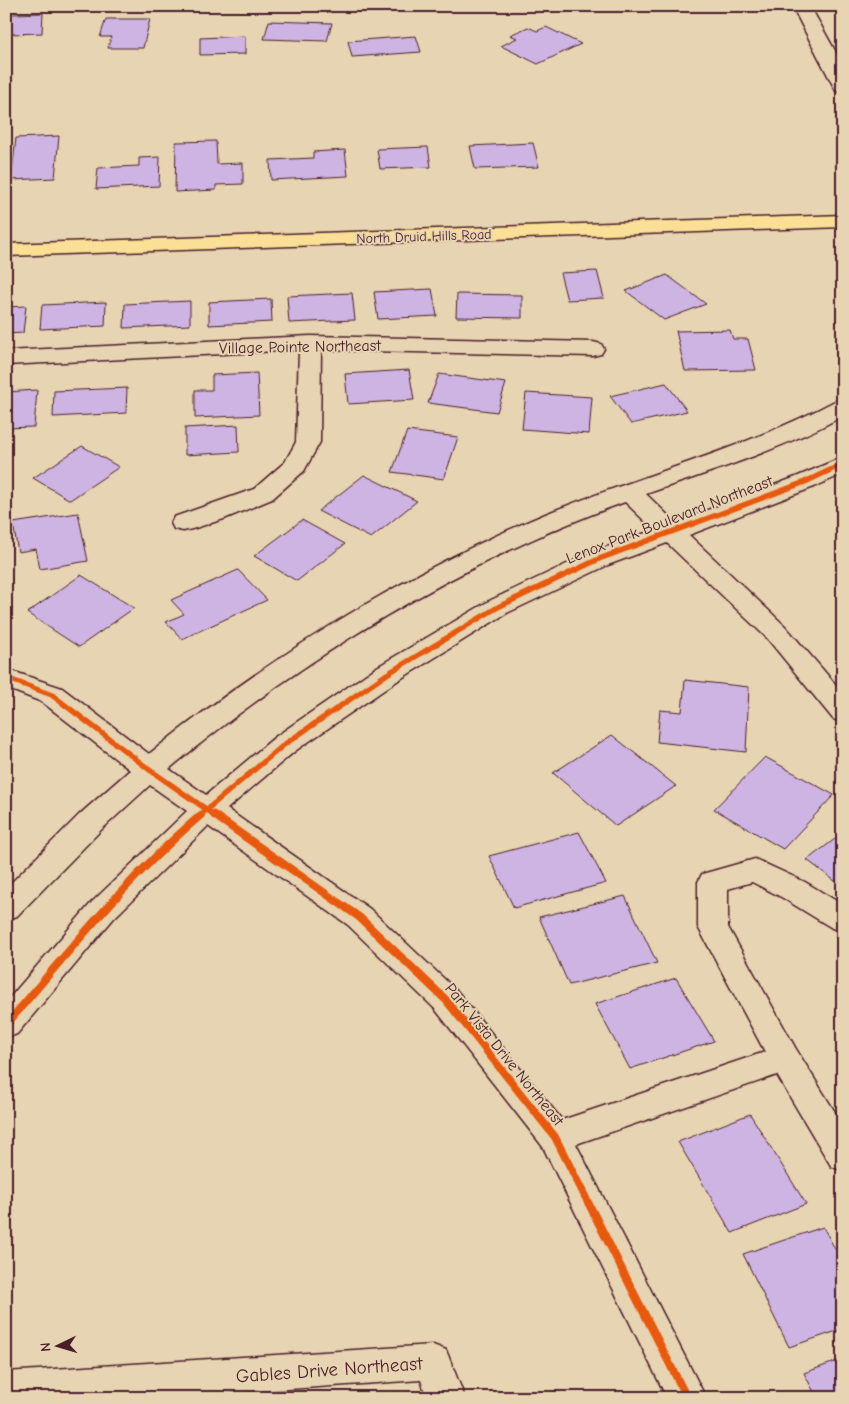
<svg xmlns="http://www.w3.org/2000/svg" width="849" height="1404" font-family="'Comic Neue',sans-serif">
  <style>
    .building { fill: #ceb4e2; stroke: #4a1f2b }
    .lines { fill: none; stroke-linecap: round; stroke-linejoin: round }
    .minor-casing { stroke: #4a1f2b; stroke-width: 3 }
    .major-casing { stroke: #4a1f2b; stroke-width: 3 }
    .minor { fill: #e7d4b2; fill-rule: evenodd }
    .major { fill: #fadf96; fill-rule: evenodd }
    .cycleway-far1-casing { stroke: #e7d4b2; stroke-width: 9 }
    .cycleway-casing { stroke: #e7d4b2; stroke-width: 11 }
    .cycleway-far1 { stroke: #e8590c; stroke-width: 5.5 }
    .cycleway { stroke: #e8590c; stroke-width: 8 }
    .labels { text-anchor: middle; stroke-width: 4; stroke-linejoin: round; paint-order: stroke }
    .far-street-label { font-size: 14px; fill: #4a1f2b; stroke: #e7d4b2 }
    .street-label { font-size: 16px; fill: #4a1f2b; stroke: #e7d4b2 }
    .near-street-label { font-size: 19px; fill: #4a1f2b; stroke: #e7d4b2 }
  </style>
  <rect width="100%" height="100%" fill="#e7d4b2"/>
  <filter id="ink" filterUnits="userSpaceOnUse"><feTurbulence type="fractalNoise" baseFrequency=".02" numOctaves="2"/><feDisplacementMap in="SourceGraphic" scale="10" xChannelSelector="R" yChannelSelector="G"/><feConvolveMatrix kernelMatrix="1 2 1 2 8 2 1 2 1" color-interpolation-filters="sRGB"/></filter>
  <g filter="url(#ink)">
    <!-- building -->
    <g class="building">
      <path d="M43 13 42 33 10 34 12 14Z"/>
      <path d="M106 19H150L143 48H108L111 37H100Z"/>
      <path d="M269 21 332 23 327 41 264 39Z"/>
      <path d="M528 27 537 31 546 27 581 44 538 64 501 46 517 38 510 35Z"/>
      <path d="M245 36V54L200 55V38Z"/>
      <path d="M416 36 421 52 352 57 348 41Z"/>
      <path d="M59 136 55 178 11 180 16 138Z"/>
      <path d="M216 141 217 164 243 163V184L216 185V190L175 192 176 142Z"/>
      <path d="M533 143 539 167 475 169 470 146Z"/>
      <path d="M428 147 431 167 380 169 377 149Z"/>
      <path d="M345 150 348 176 271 180 270 160 313 158V152Z"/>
      <path d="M160 157 159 186 96 189 98 168 139 166V158Z"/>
      <path d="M597 271 604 298 567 300 560 273Z"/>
      <path d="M667 275 706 304 664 320 626 291Z"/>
      <path d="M432 289 437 316 378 319 374 292Z"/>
      <path d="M352 293 355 320 289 323 287 296Z"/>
      <path d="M457 294 522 295V318L456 317Z"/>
      <path d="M271 299 272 322 209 325V302Z"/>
      <path d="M190 301V325L124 328 125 304Z"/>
      <path d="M106 302 105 326 40 329 42 305Z"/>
      <path d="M26 306 23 333 6 334V307Z"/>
      <path d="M730 330 733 339H748L756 370 685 371 676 331Z"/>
      <path d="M409 370 414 400 348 404 345 374Z"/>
      <path d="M257 373 259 415 195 418V390H212V375Z"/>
      <path d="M439 374 506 383 497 412 428 403Z"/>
      <path d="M666 383 687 411 631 424 610 396Z"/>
      <path d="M127 388 126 413 53 417 54 391Z"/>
      <path d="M37 390 34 427 6 428V392Z"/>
      <path d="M526 393 592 397 589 434 522 429Z"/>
      <path d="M238 425 239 452 185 455V428Z"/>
      <path d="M407 431 458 437 444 479 392 472Z"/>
      <path d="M82 446 119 467 70 500 33 478Z"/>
      <path d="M364 475 417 501 371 538 318 511Z"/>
      <path d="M78 513 88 561 40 569 36 549 18 552 13 523Z"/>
      <path d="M302 520 345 544 297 581 254 556Z"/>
      <path d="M238 570 267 600 182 639 166 622 184 614 171 600Z"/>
      <path d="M81 575 134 608 79 647 27 613Z"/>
      <path d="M685 680 749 687 746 752 657 742 660 710 682 712Z"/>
      <path d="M612 735 676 786 616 826 553 773Z"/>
      <path d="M765 757 834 795 783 849 714 809Z"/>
      <path d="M579 832 606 883 514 908 489 856Z"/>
      <path d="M843 833V887L807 860Z"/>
      <path d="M625 896 657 963 569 985 539 917Z"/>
      <path d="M676 978 714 1041 630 1069 595 1004Z"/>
      <path d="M750 1114 806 1204 732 1233 678 1142Z"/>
      <path d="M823 1227 843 1263V1329L789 1347 743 1254Z"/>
      <path d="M843 1359V1398H817L804 1373Z"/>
    </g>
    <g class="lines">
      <!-- minor casing -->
      <g class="minor-casing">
        <g id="minor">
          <path d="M792 6H810L843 65V93L836 91Z"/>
          <path d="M310 336 593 342 601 344 604 349 601 354 593 356 321 350 320 442 304 471 272 499 224 519 192 529 183 531 174 529 171 523 174 517 254 489 285 462 296 442 299 350 6 365V351Z"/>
          <path d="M843 399V416C780 450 713 471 646 494L675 522 796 477 843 457V474L814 487 689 535 785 626 843 693V722L833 719 767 638 667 543 608 565 507 613 397 681 295 751 227 809 370 909 457 991 562 1120 765 1052 698 927V882L702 874 755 859 805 882 843 905V932L832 928 783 898 752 882 728 889V927L796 1049 843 1125V1171L831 1166 777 1075 576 1144 706 1398H667L543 1147 435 1009 348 925 208 826 114 918 17 1034 6 1038V1002L92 902 187 811 150 785 101 830 17 916 6 920V888L80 814 130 770 42 702 6 688V669L62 688 149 754C267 659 408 571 548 513 644 474 742 450 835 401ZM625 502 654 530 590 553 489 601 377 667 275 737 206 795 169 769C301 659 463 560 625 502Z"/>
          <path d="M433 1345 446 1350 465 1398H427L421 1380 156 1398H6V1372Z"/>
        </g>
      </g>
      <!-- major casing -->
      <g class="major-casing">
        <path id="major" d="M843 215V227L6 256V244Z"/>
      </g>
      <!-- minor -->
      <use href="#minor" class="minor"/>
      <!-- major -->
      <use href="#major" class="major"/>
      <!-- cycleway-far1 casing -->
      <g class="cycleway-far1-casing">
        <g id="cycleway-far1">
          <path d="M6 678 52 695 150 770 216 816"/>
          <path d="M199 816 285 744 387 674 498 607 599 559 805 482 843 464"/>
        </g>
      </g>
      <!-- cycleway casing -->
      <g class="cycleway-casing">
        <g id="cycleway">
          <path d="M214 815 359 917 446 1000 555 1137 687 1398"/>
          <path d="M6 1025C68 952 128 877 201 815"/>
        </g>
      </g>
      <!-- cycleway-far1 -->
      <use href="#cycleway-far1" class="cycleway-far1"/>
      <!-- cycleway -->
      <use href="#cycleway" class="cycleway"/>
    </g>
  </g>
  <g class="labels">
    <!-- far-street labels -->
    <g class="far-street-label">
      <text transform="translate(424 236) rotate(-2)" y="5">North Druid Hills Road</text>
    </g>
    <!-- street labels -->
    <g class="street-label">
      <text transform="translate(300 346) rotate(-1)" y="6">Village Pointe Northeast</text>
      <text transform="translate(669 519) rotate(-21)" y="6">Lenox Park Boulevard Northeast</text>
      <text transform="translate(505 1054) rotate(51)" y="6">Park Vista Drive Northeast</text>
    </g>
    <!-- near-street labels -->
    <g class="near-street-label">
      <text transform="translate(329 1369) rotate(-4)" y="7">Gables Drive Northeast</text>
    </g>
  </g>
  <!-- margin -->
  <rect width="849" height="1404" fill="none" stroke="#e7d4b2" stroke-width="25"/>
  <rect x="12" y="12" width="824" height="1379" fill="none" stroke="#4a1f2b" stroke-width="2" filter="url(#ink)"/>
  <!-- north arrow -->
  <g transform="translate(58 1346) rotate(265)" stroke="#e7d4b2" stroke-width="4" paint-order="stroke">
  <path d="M0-4L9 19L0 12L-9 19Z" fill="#4a1f2b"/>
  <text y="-8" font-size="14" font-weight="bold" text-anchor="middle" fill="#4a1f2b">N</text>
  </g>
</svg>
